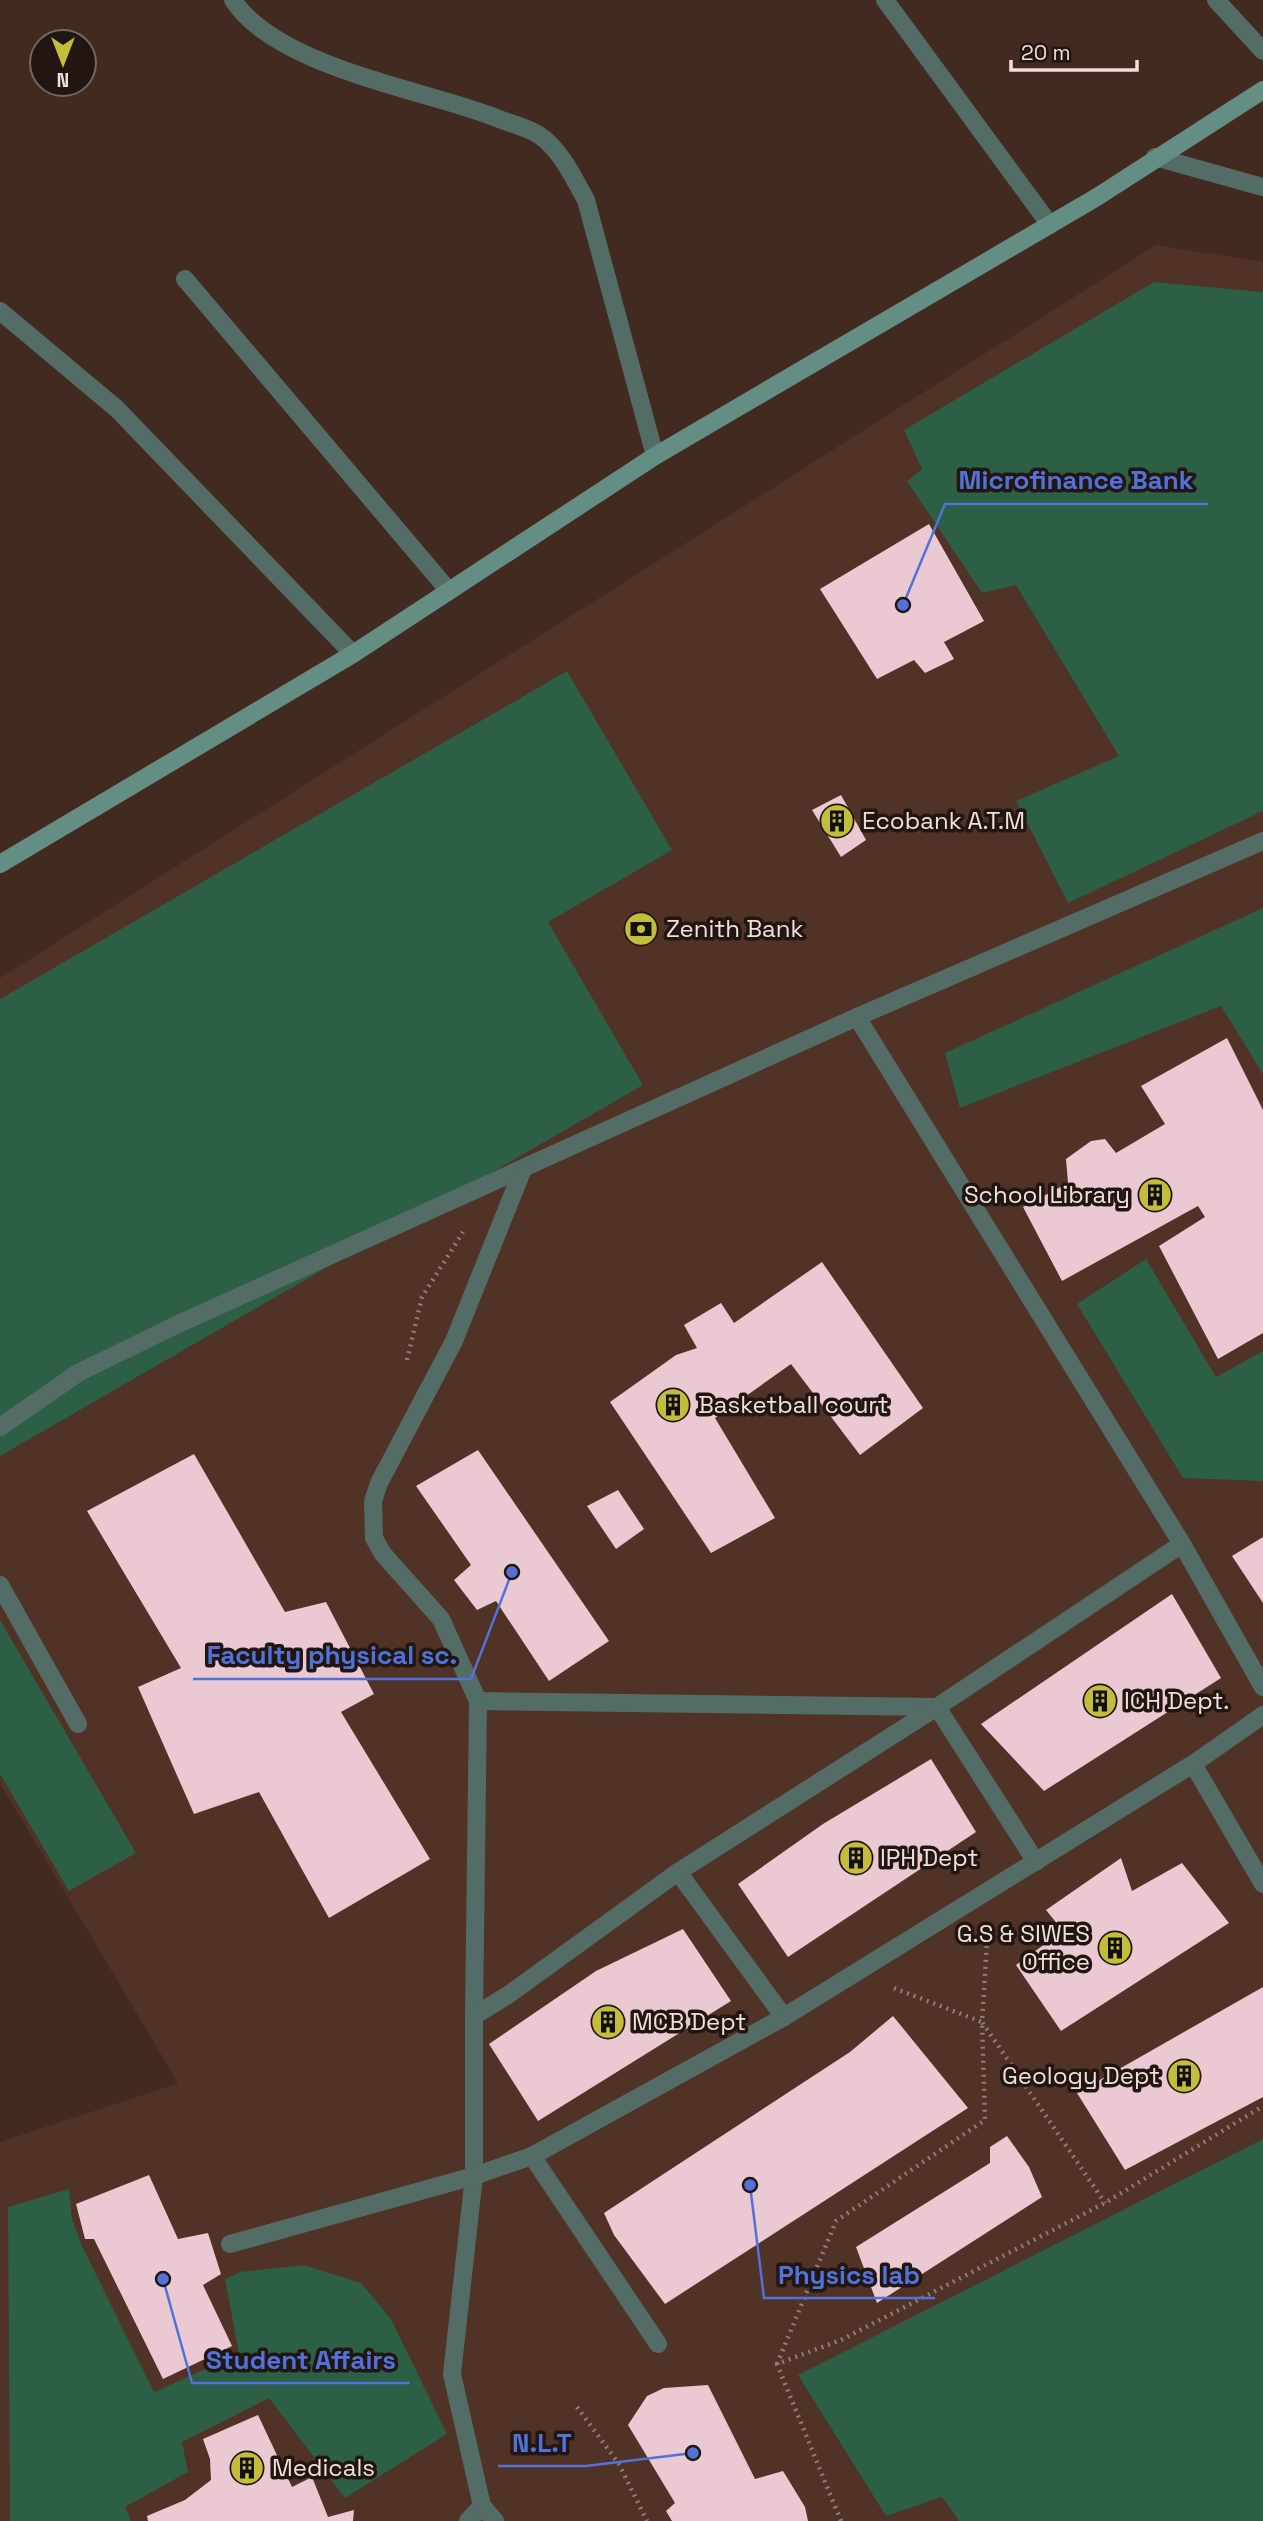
<svg xmlns="http://www.w3.org/2000/svg" width="1263" height="2521" font-family="'Space Grotesk',sans-serif">
  <style>
    .built { fill: #503226 }
    .green { fill: #2d5e46 }
    .building { fill: #eac9d3 }
    .lines { fill: none; stroke-linecap: round; stroke-linejoin: round }
    .path { stroke: #917c75; stroke-width: 4.5; stroke-dasharray: 2 5; stroke-linecap: butt }
    .lane { stroke: #536c66; stroke-width: 18 }
    .street { stroke: #536c66; stroke-width: 18 }
    .secondary { stroke: #648d84; stroke-width: 18 }
    .labels { text-anchor: middle; stroke-width: 7; stroke-linejoin: round; paint-order: stroke }
    .poi-label { font-size: 24px; fill: #f0e0da; stroke: #211612; text-anchor: start }
    .leader { fill: none; stroke: #5272d8; stroke-width: 2.5 }
    .callout-dot { fill: #5272d8; stroke: #211612; stroke-width: 2.5 }
    .callout-label { font-size: 26px; text-anchor: middle; font-weight: bold; fill: #5272d8; stroke: #211612; stroke-width: 7; stroke-linejoin: round; paint-order: stroke }
  </style>
  <rect width="100%" height="100%" fill="#422a21"/>
  <!-- built -->
  <path class="built" d="M1156 245 1263 262V2521H0V2142L178 2083 0 1783V978Z"/>
  <!-- green -->
  <g class="green">
    <path d="M1154 282 1263 292V811L1068 903 1016 801 1119 756 1016 585 982 593 907 481 922 469 904 430Z"/>
    <path d="M567 671 672 850 548 922 643 1085 0 1456V999Z"/>
    <path d="M1263 908V1074L1221 1006 960 1108 945 1053Z"/>
    <path d="M1146 1259 1216 1377 1263 1351V1481L1183 1478 1077 1304Z"/>
    <path d="M0 1620 136 1853 69 1891 0 1774Z"/>
    <path d="M1263 2139V2521H959L942 2497 886 2516 798 2375Z"/>
    <path d="M69 2189 72 2219 82 2246 154 2392 239 2354 225 2279 240 2272 304 2265 361 2283 391 2319 447 2434 345 2498 269 2398 182 2442 188 2472 125 2507 131 2521H10L8 2207Z"/>
  </g>
  <!-- building -->
  <g class="building">
    <path d="M929 524 984 621 944 642 954 659 925 673 914 660 877 679 820 589Z"/>
    <path d="M841 795 866 840 841 857 812 810Z"/>
    <path d="M1227 1038 1263 1110V1333L1218 1359 1159 1246 1205 1217 1198 1206 1062 1281 1023 1207 1068 1183 1066 1159 1091 1141 1105 1139 1116 1153 1165 1124 1141 1086Z"/>
    <path d="M822 1262 923 1408 860 1455 791 1364 715 1418 775 1518 711 1553 610 1402 676 1355 697 1348 684 1325 721 1303 734 1323Z"/>
    <path d="M478 1450 609 1641 549 1681 496 1601 477 1610 454 1580 471 1565 416 1486Z"/>
    <path d="M194 1454 285 1612 326 1602 374 1694 341 1712 430 1859 329 1918 259 1792 194 1814 138 1687 181 1668 87 1511Z"/>
    <path d="M618 1490 644 1529 616 1549 587 1506Z"/>
    <path d="M1263 1537V1603L1232 1556Z"/>
    <path d="M1172 1594 1221 1678 1044 1791 981 1724Z"/>
    <path d="M931 1759 976 1832 788 1957 738 1884 823 1824Z"/>
    <path d="M1121 1858 1132 1891 1182 1863 1229 1923 1061 2031 1016 1965 1063 1931 1046 1910Z"/>
    <path d="M683 1929 731 2001 538 2121 489 2044 596 1971Z"/>
    <path d="M1263 1987V2097L1125 2170 1077 2093Z"/>
    <path d="M893 2016 968 2108 665 2304 614 2235 604 2213 850 2052Z"/>
    <path d="M1007 2136 1029 2167 1042 2197 877 2303 856 2247 990 2163V2147Z"/>
    <path d="M149 2175 178 2239 208 2233 221 2274 203 2285 232 2346 163 2379 94 2239H85L76 2204Z"/>
    <path d="M708 2385 755 2479 783 2471 805 2507 808 2521H672L666 2511 675 2503 628 2425 647 2396 664 2388Z"/>
    <path d="M258 2415 292 2487 312 2477 328 2517 354 2510 353 2521H148L147 2516 185 2500 211 2480 210 2459 203 2439Z"/>
  </g>
  <g class="lines">
    <!-- path -->
    <g class="path">
      <path d="M407 1360 422 1297 463 1232"/>
      <path d="M988 1925 982 2022 1105 2203"/>
      <path d="M777 2364 836 2221 985 2120 982 2022 891 1987"/>
      <path d="M577 2407 619 2464 647 2521"/>
      <path d="M841 2521 777 2364 841 2340 1105 2203 1263 2106"/>
    </g>
    <!-- lane -->
    <g class="lane">
      <path d="M1155 157 1263 187"/>
      <path d="M0 311 117 409 353 654"/>
      <path d="M857 1017 1182 1544 1263 1687"/>
      <path d="M0 1427 78 1373 172 1327 857 1017 1263 841"/>
      <path d="M0 1585 78 1724"/>
      <path d="M478 1701 937 1707 1036 1862"/>
      <path d="M1193 1764 1263 1884"/>
      <path d="M678 1872 784 2017"/>
      <path d="M474 2016 478 1701 441 1619 383 1554 374 1538 373 1501 379 1483 454 1341 523 1169"/>
      <path d="M532 2156 658 2344"/>
      <path d="M468 2521 482 2506"/>
      <path d="M495 2521 482 2506 452 2374 474 2176V2016L508 1995 678 1872 937 1707 1182 1544"/>
    </g>
    <!-- street -->
    <g class="street">
      <path d="M233 0C277 67 421 89 494 117 508 123 527 127 539 135 561 150 573 177 586 200L655 456"/>
      <path d="M885 0 1050 225"/>
      <path d="M1216 0 1263 51"/>
      <path d="M185 279 449 591"/>
      <path d="M230 2244 474 2176 532 2156 784 2017 1193 1764 1263 1715"/>
    </g>
    <!-- secondary -->
    <path class="secondary" d="M0 864 353 654 655 456 1097 197 1263 90"/>
  </g>
  <!-- icons -->
  <defs>
    <g id="building-disc" transform="scale(1.75)"><circle r="9.5" fill="#c4bc3d" stroke="#211612"/><path d="M-4-6H4V6H1V3H-1V6H-4ZM-2.5-4.3h1.7v1.8h-1.7ZM.8-4.3h1.7v1.8H.8ZM-2.5-1h1.7V.8h-1.7ZM.8-1h1.7V.8H.8Z" fill="#111"/></g>
    <g id="bank-disc" transform="scale(1.75)"><circle r="9.5" fill="#c4bc3d" stroke="#211612"/><path d="M-6-4H6V4H-6ZM0-2.3a2.3 2.3 0 1 0 0 4.6a2.3 2.3 0 1 0 0-4.6Z" fill="#111"/></g>
  </defs>
  <g fill-rule="evenodd">
    <use href="#building-disc" x="837" y="821"/>
    <use href="#bank-disc" x="641" y="929"/>
    <use href="#building-disc" x="1155" y="1195"/>
    <use href="#building-disc" x="673" y="1405"/>
    <use href="#building-disc" x="1100" y="1701"/>
    <use href="#building-disc" x="856" y="1858"/>
    <use href="#building-disc" x="1115" y="1948"/>
    <use href="#building-disc" x="608" y="2022"/>
    <use href="#building-disc" x="1184" y="2076"/>
    <use href="#building-disc" x="247" y="2468"/>
  </g>
  <g class="labels">
    <!-- poi labels -->
    <g class="poi-label">
      <text x="862" y="829">Ecobank A.T.M</text>
      <text x="666" y="937">Zenith Bank</text>
      <text x="1130" y="1203" text-anchor="end">School Library</text>
      <text x="698" y="1413">Basketball court</text>
      <text x="1124" y="1709">ICH Dept.</text>
      <text x="880" y="1866">IPH Dept</text>
      <text x="1090" y="1942" text-anchor="end">G.S &amp; SIWES<tspan x="1090" dy="28">Office</tspan></text>
      <text x="632" y="2030">MCB Dept</text>
      <text x="1160" y="2084" text-anchor="end">Geology Dept</text>
      <text x="272" y="2476">Medicals</text>
    </g>
  </g>
  <!-- callouts -->
  <path class="leader" d="M903 605L945 504H1208M512 1572L471 1679H193M750 2185L764 2298H935M163 2279L192 2383H410M693 2453L586 2466H498"/>
  <g class="callout-dot">
    <circle cx="903" cy="605" r="7"/>
    <circle cx="512" cy="1572" r="7"/>
    <circle cx="750" cy="2185" r="7"/>
    <circle cx="163" cy="2279" r="7"/>
    <circle cx="693" cy="2453" r="7"/>
  </g>
  <g class="callout-label">
    <text x="1076" y="489">Microfinance Bank</text>
    <text x="332" y="1664">Faculty physical sc.</text>
    <text x="849" y="2284">Physics lab</text>
    <text x="301" y="2369">Student Affairs</text>
    <text x="542" y="2452">N.L.T</text>
  </g>
  <!-- north arrow -->
  <g transform="translate(63 63) rotate(180)"><circle r="33" fill="#211612" stroke="#746762" stroke-width="2"/>
  <path d="M0-5L12 26L0 18L-12 26Z" fill="#c4bc3d"/>
  <text y="-10" font-size="19" font-weight="bold" text-anchor="middle" fill="#f0e0da">N</text>
  </g>
  <!-- scale -->
  <path d="M1011 60v10h126v-10" fill="none" stroke="#f0e0da" stroke-width="3.5"/>
  <text x="1021" y="60" font-size="21" fill="#f0e0da" stroke="#211612" stroke-width="5" paint-order="stroke">20 m</text>
</svg>
